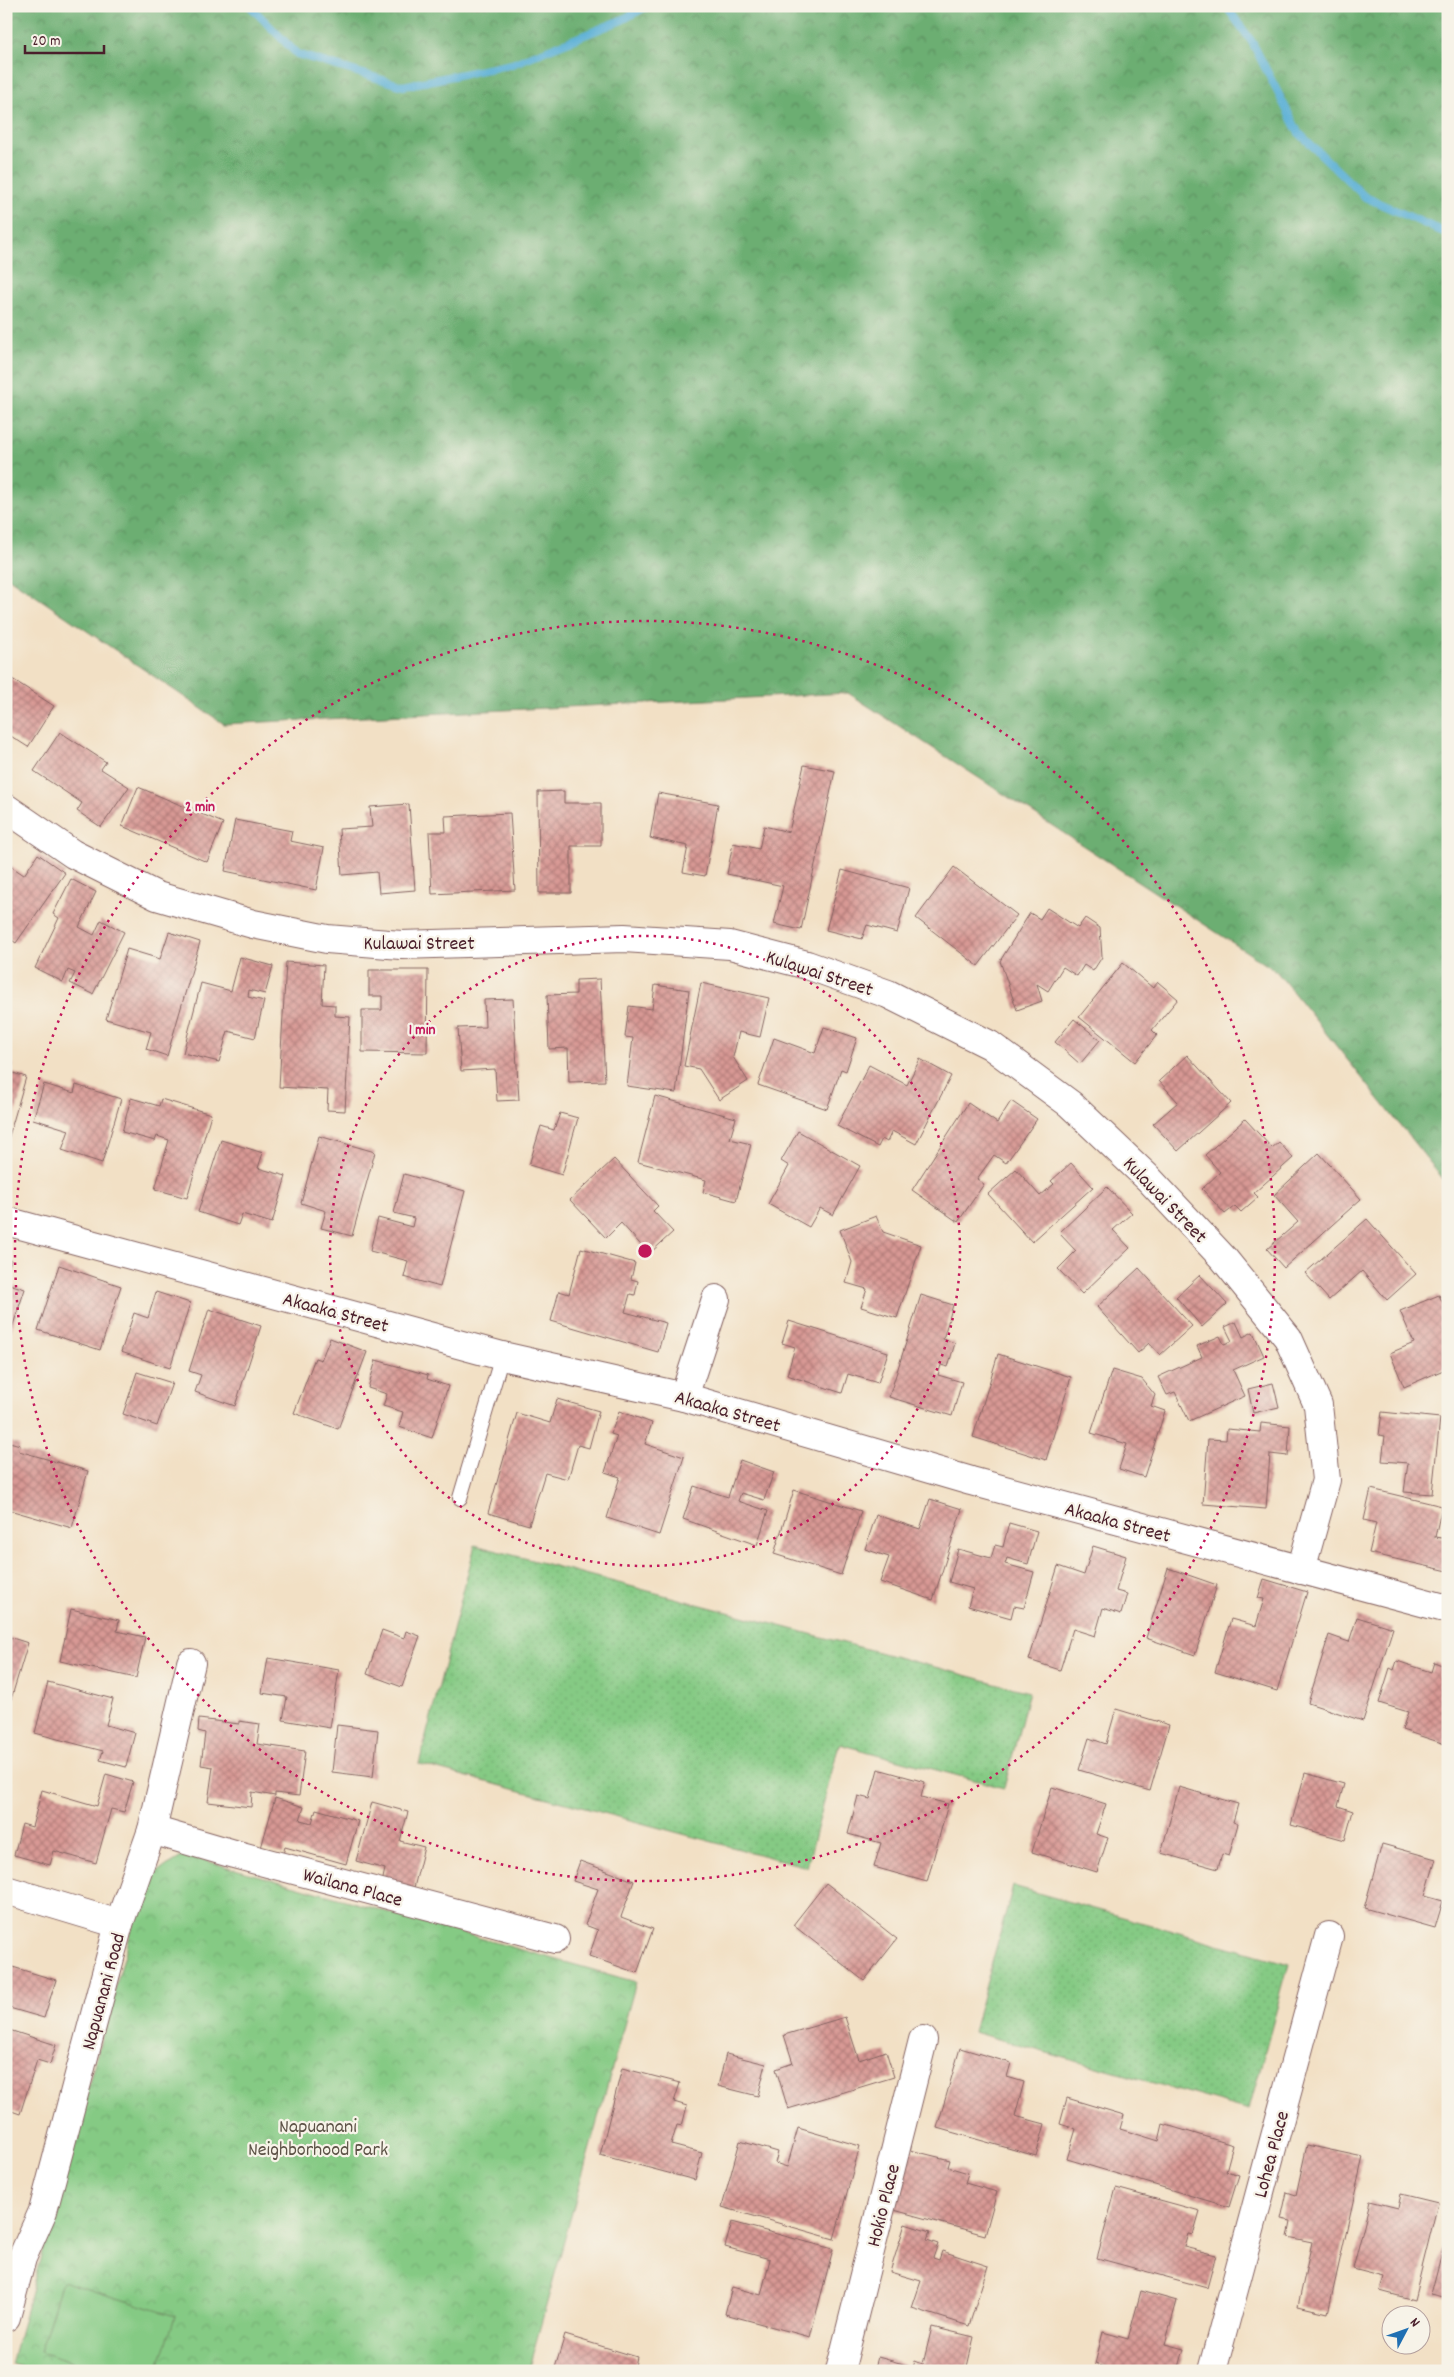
<svg xmlns="http://www.w3.org/2000/svg" width="1454" height="2377" font-family="Dekko,sans-serif">
  <style>
    .grass { fill: url(#grass-dots); stroke: #687458 }
    .forest { fill: url(#forest-crowns); stroke: #5b664e }
    .park { fill: url(#park-crowns); stroke: #687458 }
    .pitch { fill: #85ca84; stroke: #687458 }
    .lines { fill: none; stroke-linecap: round; stroke-linejoin: round }
    .stream { stroke: #58afd5; stroke-width: 8 }
    .building { fill: url(#building-cross-hatch) }
    .service-casing { stroke: #856361; stroke-width: 16 }
    .minor-casing { stroke: #856361; stroke-width: 30 }
    .service { stroke: #fff; stroke-width: 14 }
    .minor { stroke: #fff; stroke-width: 28 }
    .ring { fill: none; stroke: #c2185b; stroke-width: 2.5; stroke-dasharray: 2.5 5 }
    .labels { text-anchor: middle; stroke-width: 4.5; stroke-linejoin: round; paint-order: stroke }
    .street-label { font-size: 20px; fill: #4a1f2b; stroke: #f7f3e8 }
    .park-label { font-size: 20px; fill: #5c5246; stroke: #f7f3e8 }
    .centre { fill: #c2185b; stroke: #f7f3e8; stroke-width: 2.5 }
    .ring-label { font-size: 15px; text-anchor: middle; font-weight: bold; fill: #c2185b; stroke: #f7f3e8; stroke-width: 4.5; stroke-linejoin: round; paint-order: stroke }
  </style>
  <defs>
    <pattern id="grass-dots" width="8" height="8" patternUnits="userSpaceOnUse" patternTransform="scale(1.25)"><rect width="8" height="8" fill="#85ca84"/><path d="M2 2h.1M6 6h.1" fill="none" stroke="#74ad72" stroke-width="1.8" stroke-linecap="round"/></pattern>
    <pattern id="forest-crowns" width="20" height="18" patternUnits="userSpaceOnUse" patternTransform="scale(1.25)"><rect width="20" height="18" fill="#6cae72"/><path d="M2 6a3 3 0 1 1 6 0M12 15a3 3 0 1 1 6 0" fill="none" stroke="#5b8d5e"/></pattern>
    <pattern id="park-crowns" width="20" height="18" patternUnits="userSpaceOnUse" patternTransform="scale(1.25)"><rect width="20" height="18" fill="#85ca84"/><path d="M2 6a3 3 0 1 1 6 0M12 15a3 3 0 1 1 6 0" fill="none" stroke="#74ad72"/></pattern>
    <pattern id="building-cross-hatch" width="8" height="8" patternUnits="userSpaceOnUse" patternTransform="scale(1.25)"><rect width="8" height="8" fill="#d89994"/><path d="M0 0l8 8M0 8l8-8" fill="none" stroke="#b17c79"/></pattern>
  </defs>
  <rect width="100%" height="100%" fill="#f7f3e8"/>
  <filter id="ink" filterUnits="userSpaceOnUse"><feTurbulence type="fractalNoise" baseFrequency=".02" numOctaves="2"/><feDisplacementMap in="SourceGraphic" scale="10" xChannelSelector="R" yChannelSelector="G"/><feConvolveMatrix kernelMatrix="1 2 1 2 8 2 1 2 1" color-interpolation-filters="sRGB"/></filter>
  <filter id="wash" filterUnits="userSpaceOnUse"><feTurbulence type="fractalNoise" baseFrequency=".0096" numOctaves="4" result="noise"/><feDisplacementMap in="SourceGraphic" scale="20" xChannelSelector="R" yChannelSelector="G"/><feGaussianBlur stdDeviation="1.12" result="paint"/><feColorMatrix in="noise" values="0 0 0 0 0 0 0 0 0 0 0 0 0 0 0 0 0 1.4 0 .05"/><feComposite in="paint" operator="in"/></filter>
  <g filter="url(#wash)">
    <rect width="100%" height="100%" fill="#f2e0c5"/>
    <!-- grass -->
    <g class="grass">
      <path d="M475 1545 1029 1692 1004 1788 839 1744 807 1867 419 1764Z"/>
      <path d="M1013 1886 1289 1964 1249 2110 973 2032Z"/>
    </g>
    <!-- forest -->
    <path class="forest" d="M6 6H1448V1185L1276 971 848 693 224 724 6 576Z"/>
    <!-- park -->
    <path class="park" d="M185 1855 636 1982 528 2371H34L11 2364 146 1878Z"/>
    <!-- pitch -->
    <path class="pitch" d="M62 2281 175 2316 158 2371H99L40 2352Z"/>
    <g class="lines">
      <!-- stream -->
      <g class="stream">
        <path d="M250 6 297 54 403 86 512 64 622 20 647 6"/>
        <path d="M1226 6 1252 42 1298 132 1365 197 1448 234"/>
      </g>
    </g>
    <g id="blocks">
      <!-- building -->
      <g class="building">
        <path d="M6 675 54 706 28 747 6 733Z"/>
        <path d="M60 732 106 762 101 769 129 787 101 827 77 811 82 803 34 771Z"/>
        <path d="M804 765 835 771 801 930 774 924 783 886 727 874 733 843 759 849 764 826 789 832Z"/>
        <path d="M138 787 223 823 207 862 122 826Z"/>
        <path d="M564 791V803H601V846H571V893H539L538 792Z"/>
        <path d="M658 793 718 804 705 876 683 872 688 846 650 838Z"/>
        <path d="M409 804 415 890 379 893 377 872 342 875 339 829 372 827 370 807Z"/>
        <path d="M510 813 515 890 432 894 429 832H446L445 816Z"/>
        <path d="M235 820 292 831 290 841 324 848 316 890 225 871Z"/>
        <path d="M38 854 65 873 16 943 6 936V863L24 875Z"/>
        <path d="M954 867 1017 915 978 966 916 918Z"/>
        <path d="M842 870 909 888 897 933 867 925 862 939 826 930Z"/>
        <path d="M71 879 96 892 79 927 94 935 101 920 124 932 93 994 70 983 75 973 68 970 63 982 35 968 59 918 53 914Z"/>
        <path d="M1047 908 1078 928 1085 918 1100 928 1102 957 1093 971 1084 965 1077 976 1063 967 1048 991 1037 984 1042 1001 1017 1010 1000 961 1030 913 1040 919Z"/>
        <path d="M169 932 200 942 167 1056 146 1049 151 1032 106 1019 127 949 160 959Z"/>
        <path d="M240 957 273 966 265 994 249 990 248 997 264 1001 255 1038 228 1031 219 1062 183 1053 201 983 231 991Z"/>
        <path d="M286 962 324 965 322 1004 335 1005V1016L350 1017 345 1111 327 1110 328 1090 279 1087Z"/>
        <path d="M1123 963 1153 988 1158 982 1178 999 1152 1030 1157 1035 1135 1062 1079 1017Z"/>
        <path d="M369 970H428L427 1053 362 1052V1010H382V996H369Z"/>
        <path d="M600 979 605 1081 569 1082 568 1048 549 1049 547 995 576 994V980Z"/>
        <path d="M701 983 769 998 760 1037 739 1032 733 1057 748 1081 719 1100 699 1069 684 1066Z"/>
        <path d="M655 985 689 990 676 1093 627 1086 633 1038 625 1037 629 1006 652 1009Z"/>
        <path d="M513 999 519 1100 497 1101 495 1069 461 1071 458 1028 485 1027 484 1000Z"/>
        <path d="M1074 1019 1100 1040 1080 1064 1055 1042Z"/>
        <path d="M824 1027 857 1038 846 1071 841 1069 827 1109 758 1085 774 1038 815 1053Z"/>
        <path d="M1187 1055 1231 1103 1178 1151 1153 1124 1178 1102 1159 1081Z"/>
        <path d="M920 1059 951 1076 916 1144 892 1131 887 1142 882 1139 878 1147 837 1126 869 1065 907 1085Z"/>
        <path d="M6 1062 13 1064 10 1072 26 1077 7 1143Z"/>
        <path d="M44 1084 74 1093 76 1085 121 1099 102 1163 62 1150 69 1130 33 1119Z"/>
        <path d="M655 1096 736 1118 730 1139 751 1144 736 1201 703 1192 706 1180 638 1162Z"/>
        <path d="M131 1098 159 1106 161 1099 211 1114 187 1198 155 1189 169 1140 157 1136 155 1141 122 1132Z"/>
        <path d="M1011 1101 1037 1119 1006 1163 994 1155 977 1179 984 1184 958 1222 912 1190 968 1103 997 1123Z"/>
        <path d="M560 1113 578 1118 562 1175 529 1165 541 1126 554 1130Z"/>
        <path d="M1245 1119 1272 1148 1279 1142 1293 1158 1254 1193 1258 1197 1241 1212 1235 1206 1225 1214 1202 1189 1220 1172 1205 1155Z"/>
        <path d="M798 1131 860 1166 833 1215 820 1208 809 1227 768 1204 789 1166 781 1161Z"/>
        <path d="M319 1136 375 1152 352 1236 321 1228 326 1211 301 1203Z"/>
        <path d="M221 1140 263 1153 258 1168 286 1176 272 1223 242 1214 238 1225 198 1212Z"/>
        <path d="M1319 1153 1361 1199 1284 1268 1267 1249 1298 1222 1274 1195Z"/>
        <path d="M614 1159 658 1206 653 1211 673 1232 649 1254 621 1223 606 1238 570 1200Z"/>
        <path d="M1071 1163 1093 1187 1032 1242 988 1194 1016 1169 1040 1196 1054 1184 1051 1181Z"/>
        <path d="M404 1174 465 1191 440 1287 404 1277 408 1261 370 1251 378 1218 412 1227 414 1218 394 1213Z"/>
        <path d="M1107 1187 1132 1213 1113 1230 1130 1248 1082 1294 1058 1269 1076 1251 1059 1233Z"/>
        <path d="M876 1216 883 1232 921 1245 897 1318 861 1307 867 1289 846 1283 852 1262 840 1230Z"/>
        <path d="M1367 1219 1416 1274 1387 1300 1362 1271 1329 1300 1305 1273Z"/>
        <path d="M581 1248 635 1263 631 1279 638 1281 635 1295 630 1294 625 1312 666 1323 658 1352 551 1321 559 1291 569 1294Z"/>
        <path d="M6 1258 11 1260 7 1273H6Z"/>
        <path d="M59 1265 121 1286 100 1350 38 1330Z"/>
        <path d="M1139 1268 1192 1326 1160 1355 1149 1343 1138 1353 1097 1307Z"/>
        <path d="M1200 1275 1227 1304 1202 1327 1176 1297Z"/>
        <path d="M6 1283 25 1289 7 1343H6Z"/>
        <path d="M156 1292 190 1303 170 1368 121 1352 134 1313 148 1318Z"/>
        <path d="M921 1295 953 1305 943 1339 955 1343 948 1367 941 1365 938 1375 962 1382 952 1416 889 1397Z"/>
        <path d="M1439 1295 1448 1314V1368L1404 1387 1390 1353 1414 1343 1400 1311Z"/>
        <path d="M209 1309 261 1326 235 1406 195 1392 201 1375 189 1371Z"/>
        <path d="M789 1321 888 1352 878 1383 848 1374 842 1393 787 1375 795 1347 782 1343Z"/>
        <path d="M1236 1322 1243 1337 1253 1332 1264 1356 1233 1370 1245 1396 1189 1421 1175 1392 1167 1395 1158 1377 1202 1357 1197 1346 1220 1336 1224 1344 1232 1341 1225 1327Z"/>
        <path d="M330 1338 367 1352 338 1429 294 1413 315 1358 321 1360Z"/>
        <path d="M998 1354 1071 1377 1046 1460 973 1437Z"/>
        <path d="M376 1360 428 1375 427 1379 448 1386 432 1438 399 1427 403 1412 383 1406 387 1394 368 1388Z"/>
        <path d="M1112 1370 1142 1379 1155 1395 1151 1406 1165 1411 1144 1477 1119 1469 1127 1444 1091 1433Z"/>
        <path d="M137 1372 172 1383 157 1426 123 1414Z"/>
        <path d="M1273 1383 1279 1407 1253 1413 1248 1389Z"/>
        <path d="M557 1399 599 1411 589 1448 578 1445 568 1479 545 1473 529 1525 488 1513 517 1413 550 1423Z"/>
        <path d="M619 1411 652 1423 645 1444 684 1457 659 1535 607 1518 620 1477 605 1472 617 1436 611 1434Z"/>
        <path d="M1382 1412 1440 1418 1432 1494 1404 1492 1408 1463 1382 1461 1385 1436 1379 1435Z"/>
        <path d="M1261 1423 1290 1426 1288 1456 1270 1454 1266 1509 1203 1504 1208 1439 1226 1440 1227 1429 1260 1432Z"/>
        <path d="M6 1441 20 1445 19 1451 88 1471 72 1528 6 1509Z"/>
        <path d="M740 1460 774 1472 764 1500 741 1493 738 1501 768 1511 757 1545 683 1519 694 1486 728 1497Z"/>
        <path d="M1371 1489 1442 1506 1435 1537 1448 1539V1571L1369 1553 1376 1523 1364 1520Z"/>
        <path d="M794 1490 861 1511 841 1575 774 1554Z"/>
        <path d="M930 1499 962 1509 933 1600 880 1582 889 1557 865 1549 876 1515 920 1529Z"/>
        <path d="M1009 1523 1037 1531 1028 1564 1007 1558 1005 1564 1034 1572 1024 1608 1014 1606 1011 1618 968 1606 973 1589 949 1582 958 1549 991 1558 995 1545 1003 1547Z"/>
        <path d="M1093 1546 1126 1556 1116 1591 1127 1594 1121 1614 1103 1608 1095 1636 1073 1629 1060 1670 1029 1660 1058 1566 1084 1575Z"/>
        <path d="M1168 1568 1217 1585 1195 1655 1146 1638Z"/>
        <path d="M1264 1579 1307 1592 1277 1691 1215 1672 1231 1619 1256 1626 1264 1599 1258 1598Z"/>
        <path d="M71 1609 119 1620 117 1631 145 1637 136 1678 60 1661Z"/>
        <path d="M1357 1617 1393 1628 1363 1721 1308 1703 1329 1635 1349 1642Z"/>
        <path d="M382 1630 404 1638 406 1631 420 1636 402 1687 367 1674Z"/>
        <path d="M6 1636 28 1643 9 1706 6 1705Z"/>
        <path d="M1447 1648 1446 1683 1448 1745 1402 1730 1408 1712 1379 1703 1390 1668 1394 1670 1397 1661 1431 1672 1434 1662 1442 1665Z"/>
        <path d="M268 1658 339 1670 330 1728 283 1720 287 1697 262 1693Z"/>
        <path d="M48 1682 113 1699 106 1725 135 1733 126 1767 100 1760 103 1751 35 1733Z"/>
        <path d="M1116 1709 1169 1725 1150 1791 1079 1770 1089 1738 1106 1744Z"/>
        <path d="M199 1719 239 1724V1721L260 1724 257 1744 305 1751 299 1796 275 1793V1796L252 1792 251 1807 208 1802 213 1767 201 1765 205 1733 198 1731Z"/>
        <path d="M337 1725 378 1730 373 1777 332 1772Z"/>
        <path d="M878 1769 925 1782 921 1797 948 1804 927 1882 874 1867 881 1843 848 1834 858 1796 870 1799Z"/>
        <path d="M1305 1773 1344 1784 1338 1806 1353 1811 1345 1840 1291 1825Z"/>
        <path d="M106 1774 133 1782 124 1812 111 1809 96 1863 54 1851 50 1865 14 1855 22 1824 32 1827 42 1790 97 1806Z"/>
        <path d="M1052 1787 1106 1804 1096 1834 1108 1838 1097 1872 1032 1852Z"/>
        <path d="M1179 1787 1238 1804 1233 1822 1238 1824 1229 1856 1222 1854 1218 1869 1161 1853Z"/>
        <path d="M275 1798 304 1807 300 1820 312 1823 316 1809 358 1821 346 1864 285 1847 283 1854 261 1848Z"/>
        <path d="M372 1802 408 1812 400 1841 424 1847 413 1892 382 1883 385 1869 356 1861Z"/>
        <path d="M1382 1844 1436 1859 1425 1896 1443 1901 1435 1928 1364 1908Z"/>
        <path d="M580 1861 634 1881 621 1917 653 1929 637 1973 589 1956 598 1930 585 1925 598 1889 573 1881Z"/>
        <path d="M826 1883 897 1939 864 1981 793 1925Z"/>
        <path d="M6 1965 56 1980 44 2018 6 2007Z"/>
        <path d="M845 2017 859 2060 886 2051 894 2077 788 2109 776 2069 793 2063 784 2035Z"/>
        <path d="M6 2029 56 2045 50 2064 37 2060 20 2114 6 2109Z"/>
        <path d="M960 2048 1011 2063 1007 2077 1024 2082 1015 2116 1045 2124 1036 2156 937 2128Z"/>
        <path d="M726 2054 766 2064 758 2096 718 2086Z"/>
        <path d="M622 2068 680 2083 674 2102 687 2106 682 2126 677 2125 671 2145 702 2153 695 2180 600 2155Z"/>
        <path d="M1067 2098 1124 2115 1120 2129 1159 2141 1163 2124 1233 2145 1226 2171 1239 2175 1229 2207 1067 2159 1076 2129 1060 2124Z"/>
        <path d="M798 2128 860 2146 834 2239 722 2207 740 2141 778 2152 775 2163 787 2167Z"/>
        <path d="M1307 2145 1363 2157 1328 2313 1298 2306 1312 2242 1288 2237 1291 2221 1281 2219 1287 2192 1296 2195Z"/>
        <path d="M910 2150 950 2160 948 2167 968 2173 965 2183 997 2192 985 2235 894 2210Z"/>
        <path d="M1116 2188 1200 2211 1193 2235 1188 2234 1184 2247 1216 2255 1207 2288 1097 2258Z"/>
        <path d="M1401 2194 1438 2203 1414 2300 1380 2291 1384 2277 1353 2269 1370 2201 1398 2208Z"/>
        <path d="M732 2222 833 2249 810 2337 725 2314 732 2287 761 2295 770 2259 725 2247Z"/>
        <path d="M905 2224 930 2232 927 2240 938 2244 933 2258 939 2260 942 2251 988 2266 969 2326 912 2308 921 2281 890 2272Z"/>
        <path d="M1448 2229V2298L1431 2294Z"/>
        <path d="M1141 2291 1177 2301 1165 2344 1184 2349 1178 2371H1119L1095 2364 1103 2332 1128 2339Z"/>
        <path d="M932 2327 974 2337 966 2371H912L915 2361 923 2364Z"/>
        <path d="M565 2335 637 2357 635 2366 648 2371H554Z"/>
        <path d="M878 2357 907 2365 906 2371H874Z"/>
      </g>
    </g>
  </g>
  <g filter="url(#ink)">
    <use href="#blocks" fill-opacity="0" stroke="#856361" stroke-width="1"/>
    <g class="lines">
      <!-- service casing -->
      <g class="service-casing">
        <path id="service" d="M460 1498 502 1356"/>
      </g>
      <!-- minor casing -->
      <g class="minor-casing">
        <g id="minor">
          <path d="M6 808 73 854 157 896 253 924 327 939 401 945 624 938 730 945 807 965 888 994 990 1045 1070 1104 1148 1178 1224 1259 1288 1338 1318 1405 1326 1480 1301 1570"/>
          <path d="M6 1221 502 1356 684 1397 971 1481 1448 1609"/>
          <path d="M684 1397 716 1299"/>
          <path d="M152 1830 234 1854 555 1939"/>
          <path d="M6 1890 119 1924"/>
          <path d="M6 2317 22 2258 43 2211 119 1924 152 1830 191 1663"/>
          <path d="M840 2371 923 2040"/>
          <path d="M1212 2371 1329 1936"/>
        </g>
      </g>
      <!-- service -->
      <use href="#service" class="service"/>
      <!-- minor -->
      <use href="#minor" class="minor"/>
    </g>
  </g>
  <!-- distance rings -->
  <g class="ring">
    <circle cx="645" cy="1251" r="315"/>
    <circle cx="645" cy="1251" r="630"/>
  </g>
  <g class="labels">
    <!-- street labels -->
    <g class="street-label">
      <text x="419" y="949">Kulawai Street</text>
      <text transform="translate(820 972) rotate(18)" y="7">Kulawai Street</text>
      <text transform="translate(1166 1199) rotate(46)" y="7">Kulawai Street</text>
      <text transform="translate(336 1311) rotate(15)" y="7">Akaaka Street</text>
      <text transform="translate(728 1410) rotate(16)" y="7">Akaaka Street</text>
      <text transform="translate(1118 1521) rotate(15)" y="7">Akaaka Street</text>
      <text transform="translate(353 1886) rotate(15)" y="7">Wailana Place</text>
      <text transform="translate(102 1991) rotate(-75)" y="7">Napuanani Road</text>
      <text transform="translate(1270 2154) rotate(-75)" y="7">Lohea Place</text>
      <text transform="translate(882 2205) rotate(-76)" y="7">Hokio Place</text>
    </g>
    <!-- park labels -->
    <g class="park-label">
      <text x="318" y="2132">Napuanani<tspan x="318" dy="23">Neighborhood Park</tspan></text>
    </g>
  </g>
  <circle cx="645" cy="1251" r="8" class="centre"/>
  <g class="ring-label">
    <text x="200" y="811">2 min</text>
    <text x="422" y="1034">1 min</text>
  </g>
  <!-- margin -->
  <rect width="1454" height="2377" fill="none" stroke="#f7f3e8" stroke-width="25"/>
  <!-- north arrow -->
  <g transform="translate(1406 2330) rotate(49)"><circle r="24" fill="#f7f3e8" stroke="#b29e9c"/>
  <path d="M0-4L9 19L0 12L-9 19Z" fill="#1f6fb2"/>
  <text y="-8" font-size="14" font-weight="bold" text-anchor="middle" fill="#4a1f2b">N</text>
  </g>
  <!-- scale -->
  <path d="M25 45v8h79v-8" fill="none" stroke="#4a1f2b" stroke-width="2.5"/>
  <text x="32" y="45" font-size="15" fill="#4a1f2b" stroke="#f7f3e8" stroke-width="4" paint-order="stroke">20 m</text>
</svg>
